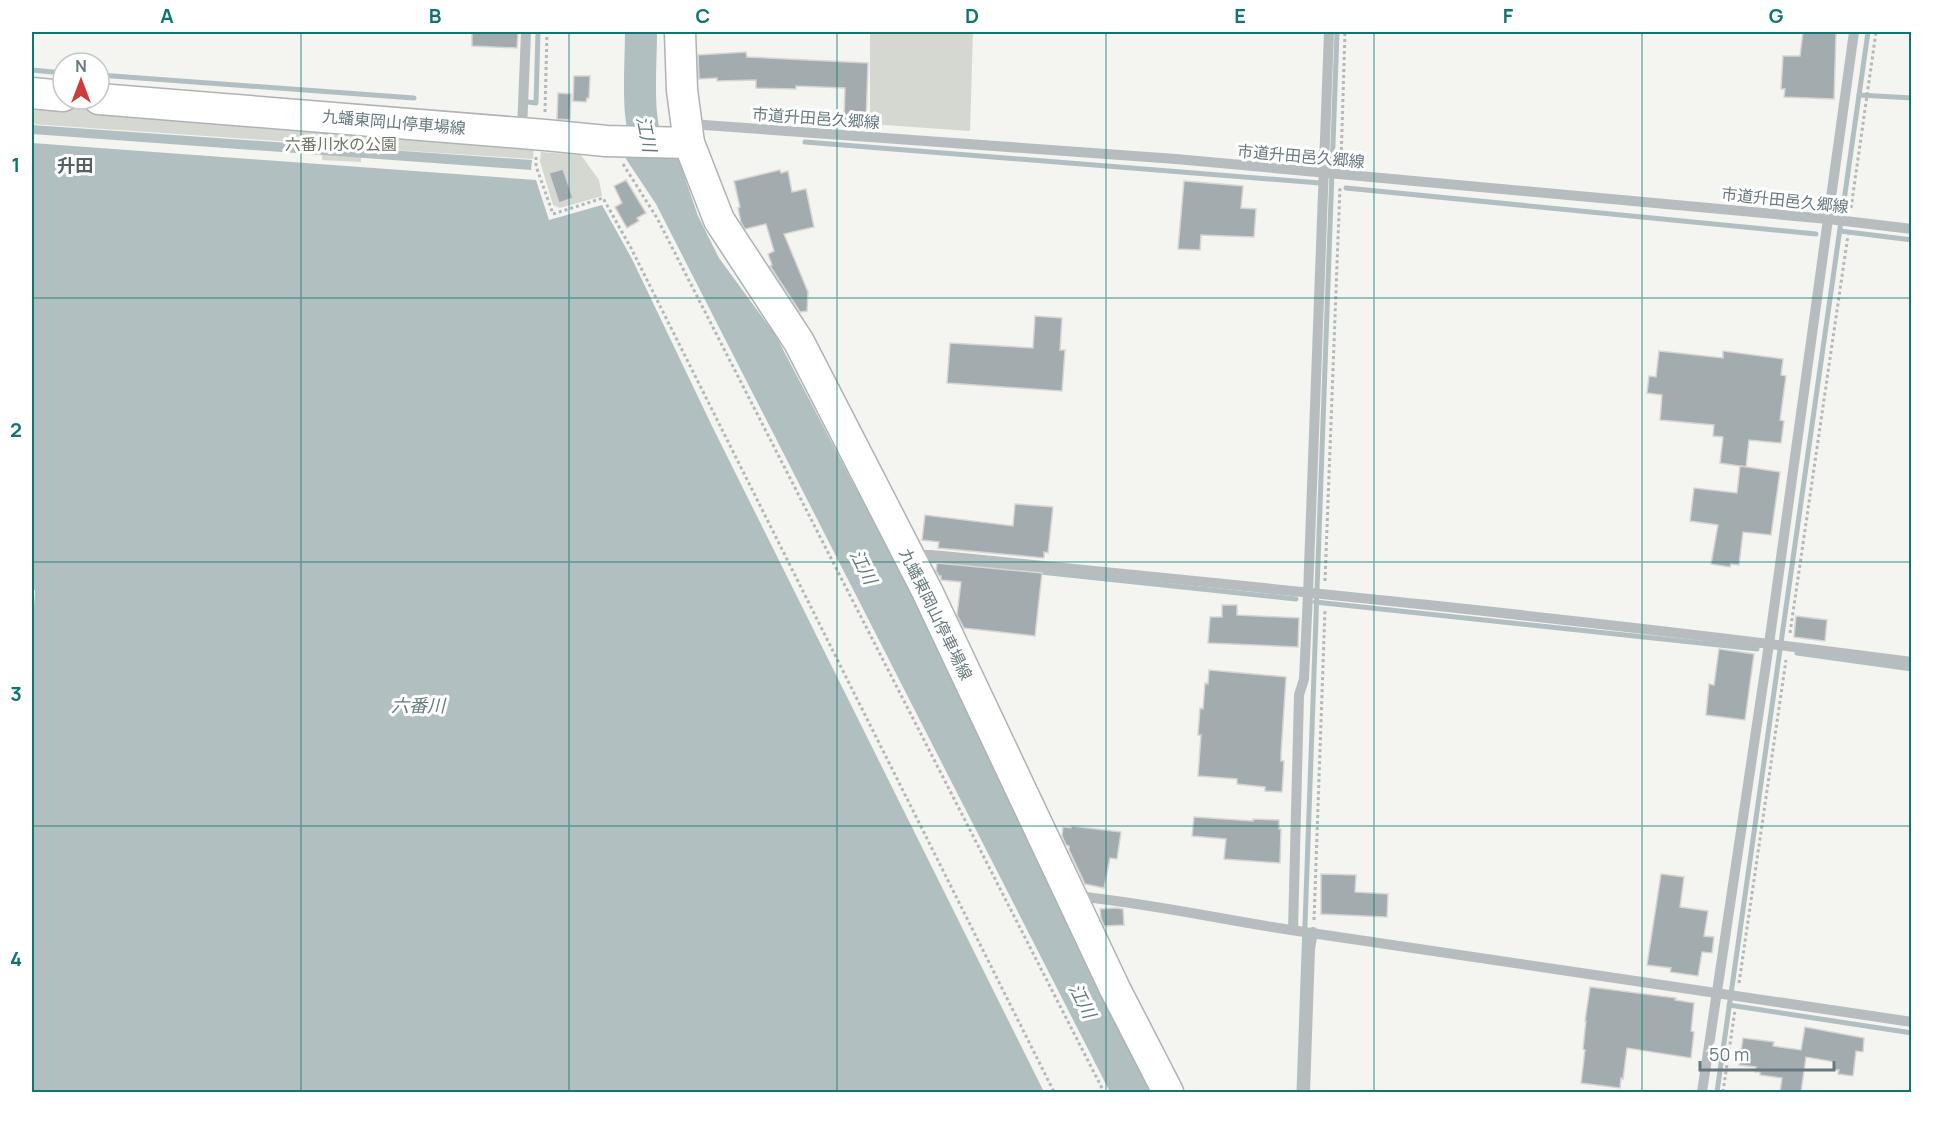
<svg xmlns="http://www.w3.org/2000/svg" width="1943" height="1124" font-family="Manrope,'Noto Sans JP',sans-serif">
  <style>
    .green { fill: #d5d8d1 }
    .water { fill: #b1bfc0 }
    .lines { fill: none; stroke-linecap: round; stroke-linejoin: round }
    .stream { stroke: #b1bfc0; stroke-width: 5 }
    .river { stroke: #b1bfc0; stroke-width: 32 }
    .building { fill: #a2abad; stroke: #d6d5d4; stroke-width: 1.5 }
    .major-casing { stroke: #aeb3b5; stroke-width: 33 }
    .path { stroke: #b4b8b9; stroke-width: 3; stroke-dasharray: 3 3; stroke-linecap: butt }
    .minor { stroke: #b7bdbf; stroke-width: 10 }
    .major { stroke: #fff; stroke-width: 30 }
    .grid { fill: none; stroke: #0f766e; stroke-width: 1.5; stroke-opacity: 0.55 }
    .labels { text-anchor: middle; stroke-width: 6; stroke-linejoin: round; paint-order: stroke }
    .street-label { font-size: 16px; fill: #67797e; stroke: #fff }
    .park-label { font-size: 16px; fill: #6c7665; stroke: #fff }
    .water-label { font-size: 18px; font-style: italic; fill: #637a7b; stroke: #fff }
    .neighbourhood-label { font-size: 18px; font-weight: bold; fill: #546164; stroke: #fff }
    .neatline { fill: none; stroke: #0f766e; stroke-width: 2 }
    .grid-label { font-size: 20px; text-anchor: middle; font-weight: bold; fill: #0f766e }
  </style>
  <rect width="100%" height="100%" fill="#f4f4f1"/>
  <!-- green -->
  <g class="green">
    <path d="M870 32H973L970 131 870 124Z"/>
    <path d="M32 105 534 141 533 159 362 148 361 162 322 160V144L32 124Z"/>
    <path d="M541 152 581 155 599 180 602 196 560 208 553 205 540 161Z"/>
  </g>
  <!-- water -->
  <g class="water">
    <path d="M32 125 532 160 531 170 32 134Z"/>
    <path d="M32 143 536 180 549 220 602 205 632 259 712 426 1044 1092H32V639L35 590H32Z"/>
    <path d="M625 152 677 155 698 216 719 258 776 336 855 487 871 508 1156 1092H1110L656 204 626 159Z"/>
  </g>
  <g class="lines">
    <!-- stream -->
    <g class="stream">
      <path d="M32 70 63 73"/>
      <path d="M99 75 414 98"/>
      <path d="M1859 95 1912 98"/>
      <path d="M528 102 536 103 538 32"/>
      <path d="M805 142 1320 183"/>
      <path d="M1346 188 1816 234"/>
      <path d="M1840 231 1912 240"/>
      <path d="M927 560 1296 599"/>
      <path d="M1315 602 1757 649"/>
      <path d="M1797 653 1912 669"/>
      <path d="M1729 1005 1912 1033"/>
      <path d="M1299 1092 1337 32"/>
      <path d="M1717 1092 1868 32"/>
    </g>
    <!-- river -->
    <path class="river" d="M641 32C641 76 634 125 655 166"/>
  </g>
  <!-- building -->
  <g class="building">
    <path d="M472 32H518L517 48 472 46Z"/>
    <path d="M1803 32H1836L1834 99 1784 97 1785 89H1781L1783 56H1800Z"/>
    <path d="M746 52 747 57 868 63 866 121 844 120 845 88 796 86V89L756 88V80L717 81V78L699 79 698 55Z"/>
    <path d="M574 76H590L589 98H587L586 102 573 101Z"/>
    <path d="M558 93 571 94 570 120 557 119Z"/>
    <path d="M563 169 573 198 559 203 549 173Z"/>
    <path d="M780 170 781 173 788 171 792 192 806 189 814 227 784 234 808 292 807 311 800 312 770 266 772 265 768 254 774 251 766 224 745 229 741 223 738 208 740 207 734 181Z"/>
    <path d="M626 180 646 213 637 218 639 221 627 228 615 207 622 203 614 186Z"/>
    <path d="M1184 181 1243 186 1241 208 1256 209 1254 237 1201 235 1200 250 1178 249Z"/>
    <path d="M1035 316 1062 318 1060 350H1065L1062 391 947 383 950 343 1033 348Z"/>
    <path d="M1659 351 1723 358V351L1783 359 1781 375 1786 376 1780 420 1784 421 1781 443 1749 440 1746 467 1720 463 1723 437 1713 436 1714 425 1660 420 1662 395 1647 393 1649 376 1656 377Z"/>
    <path d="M1740 466 1780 472 1771 535 1743 532 1739 565 1731 564 1730 567 1711 564 1718 525 1690 521 1694 488 1737 493Z"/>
    <path d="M1015 504 1053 507 1048 553 1044 552V558L938 548 939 542 922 540 925 515 1013 526Z"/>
    <path d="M937 563 1042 573 1035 636 964 628 957 615 961 582 941 580V576H939L936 571Z"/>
    <path d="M1222 605H1237V615L1299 618 1298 647 1208 643 1210 617H1222Z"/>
    <path d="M1796 616 1827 620 1825 641 1794 637Z"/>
    <path d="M1719 649 1754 654 1745 720 1706 715 1709 684 1714 685Z"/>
    <path d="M1209 670 1286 677 1281 754V761H1284L1282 792 1265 791V787L1237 784V779L1198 776 1201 735H1198L1200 708 1203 709 1205 683 1208 684Z"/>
    <path d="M1194 817 1253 821V819L1279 820V829H1281L1280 863 1224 859 1226 839 1192 836Z"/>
    <path d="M1071 826 1121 832 1117 859 1110 858 1104 888 1085 884 1069 850V846L1066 845 1062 836 1063 827 1071 828Z"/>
    <path d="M1321 874 1356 875 1355 892 1388 894 1387 917 1321 914Z"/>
    <path d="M1661 874 1684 877 1680 907 1708 911 1704 936 1714 937 1712 953 1702 952 1698 976 1670 972 1671 968 1647 965Z"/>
    <path d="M1116 908 1123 909 1124 925 1104 926 1101 918 1100 909Z"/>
    <path d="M1590 987 1676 998 1675 1000 1694 1003 1691 1031 1694 1032 1691 1058 1627 1048 1623 1079 1621 1078 1620 1088 1581 1083 1585 1050 1583 1049 1586 1021H1585Z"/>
    <path d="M1805 1027 1864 1038 1863 1052 1856 1051 1853 1076 1838 1074 1839 1070H1834L1835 1062 1806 1057 1801 1092H1780L1782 1078 1760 1075V1072H1755L1756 1067 1739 1065 1743 1038 1774 1042 1773 1046 1801 1050Z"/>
  </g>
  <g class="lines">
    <!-- major casing -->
    <g class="major-casing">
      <g id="major">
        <path d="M680 32 682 90 689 143 719 220 799 342 927 591 1115 989 1168 1092"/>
        <path d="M32 93 63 96"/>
        <path d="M99 99 545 135 606 141 689 143"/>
      </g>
    </g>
    <!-- path -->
    <g class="path">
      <path d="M545 112 547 32"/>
      <path d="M536 157V166L553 214 603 198 631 248 1054 1092"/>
      <path d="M1341 162 1345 32"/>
      <path d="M623 164 657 218 1104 1092"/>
      <path d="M1851 208 1876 32"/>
      <path d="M1325 581 1340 186"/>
      <path d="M1790 633 1848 235"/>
      <path d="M1314 920 1325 609"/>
      <path d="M1739 983 1786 660"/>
      <path d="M1723 1092 1735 1010"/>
    </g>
    <!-- minor -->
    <g class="minor">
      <path d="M690 124 1176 159 1828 219 1912 229"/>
      <path d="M522 130 526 32"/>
      <path d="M913 555H931C1258 587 1586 619 1912 662"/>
      <path d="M1075 896C1148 903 1219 919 1291 930 1498 960 1705 992 1912 1022"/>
      <path d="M1293 930 1299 695 1304 679 1308 594 1329 32"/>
      <path d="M1305 1092 1310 949 1313 932"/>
      <path d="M1702 1092 1769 644 1854 32"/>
    </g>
    <!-- major -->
    <use href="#major" class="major"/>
  </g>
  <!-- grid -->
  <path class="grid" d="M301 32V1092M569 32V1092M837 32V1092M1106 32V1092M1374 32V1092M1642 32V1092M32 298H1912M32 562H1912M32 826H1912"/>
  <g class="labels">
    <!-- street labels -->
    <g class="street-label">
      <text transform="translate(816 118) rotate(4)" y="6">市道升田邑久郷線</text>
      <text transform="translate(394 122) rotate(5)" y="6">九蟠東岡山停車場線</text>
      <text transform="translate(1301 156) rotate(5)" y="6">市道升田邑久郷線</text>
      <text transform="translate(1785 200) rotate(6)" y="6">市道升田邑久郷線</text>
      <text transform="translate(936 614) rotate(64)" y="6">九蟠東岡山停車場線</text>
    </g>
    <!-- park labels -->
    <g class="park-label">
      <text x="341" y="150">六番川水の公園</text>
    </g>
    <!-- water labels -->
    <g class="water-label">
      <text transform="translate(646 134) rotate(78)" y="6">江川</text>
      <text transform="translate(863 567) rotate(63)" y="6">江川</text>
      <text x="418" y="712">六番川</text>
      <text transform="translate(1082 1001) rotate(63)" y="6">江川</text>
    </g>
    <!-- neighbourhood labels -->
    <g class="neighbourhood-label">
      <text x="75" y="172">升田</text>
    </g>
  </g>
  <!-- border -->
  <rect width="1943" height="1124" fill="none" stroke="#ffffff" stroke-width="66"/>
  <!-- north arrow -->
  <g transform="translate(81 81)"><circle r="28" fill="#ffffff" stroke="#c2c9cb" stroke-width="1.5"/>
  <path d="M0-4.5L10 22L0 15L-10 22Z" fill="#cb3c3a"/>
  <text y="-9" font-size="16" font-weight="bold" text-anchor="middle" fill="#67797e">N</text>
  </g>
  <!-- scale -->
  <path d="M1700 1061v9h134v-9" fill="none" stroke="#67797e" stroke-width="3"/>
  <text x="1709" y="1061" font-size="18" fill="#67797e" stroke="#ffffff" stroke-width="4.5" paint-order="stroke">50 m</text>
  <rect x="33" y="33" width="1877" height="1058" class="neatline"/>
  <g class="grid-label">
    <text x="167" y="23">A</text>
    <text x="435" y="23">B</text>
    <text x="703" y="23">C</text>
    <text x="972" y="23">D</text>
    <text x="1240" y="23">E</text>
    <text x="1508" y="23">F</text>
    <text x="1776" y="23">G</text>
    <text x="16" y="172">1</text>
    <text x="16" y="437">2</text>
    <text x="16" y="701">3</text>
    <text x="16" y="966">4</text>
  </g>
</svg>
